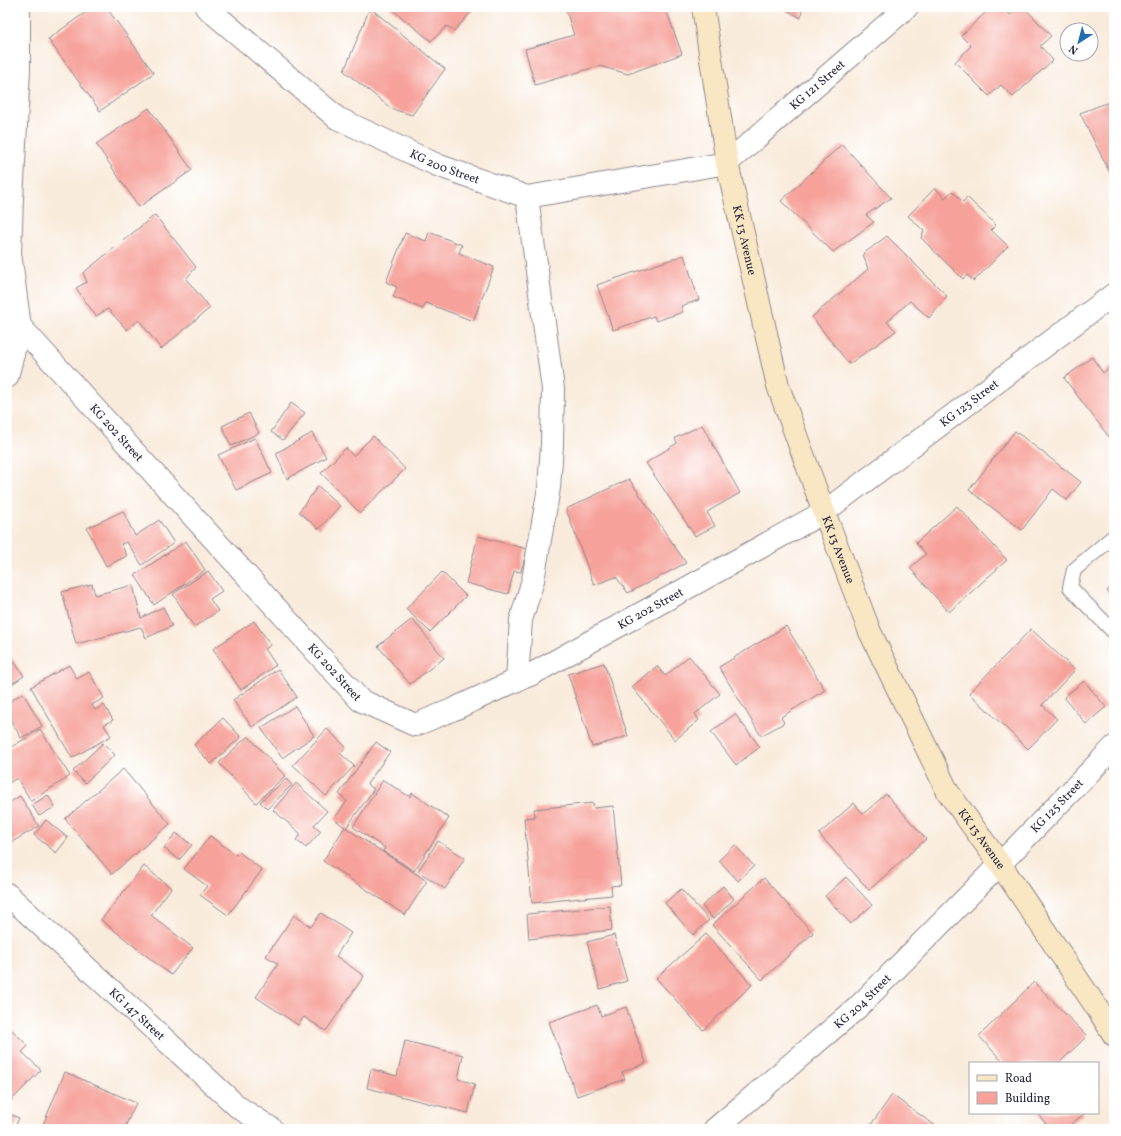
<svg xmlns="http://www.w3.org/2000/svg" width="1121" height="1136" font-family="Vollkorn,serif">
  <style>
    .building { fill: #f6a19a }
    .lines { fill: none; stroke-linecap: round; stroke-linejoin: round }
    .service-casing { stroke: #8e868c; stroke-width: 16 }
    .minor-casing { stroke: #8e868c; stroke-width: 24 }
    .secondary-casing { stroke: #8e868c; stroke-width: 24 }
    .service { stroke: #fff; stroke-width: 14 }
    .minor { stroke: #fff; stroke-width: 22 }
    .secondary { stroke: #f9e7c3; stroke-width: 22 }
    .labels { text-anchor: middle; stroke-width: 3; stroke-linejoin: round; paint-order: stroke }
    .street-label { font-size: 12px; fill: #22223b; stroke: #fff }
  </style>
  <rect width="100%" height="100%" fill="#fff"/>
  <filter id="ink" filterUnits="userSpaceOnUse"><feTurbulence type="fractalNoise" baseFrequency=".025" numOctaves="2"/><feDisplacementMap in="SourceGraphic" scale="8" xChannelSelector="R" yChannelSelector="G"/><feConvolveMatrix kernelMatrix="1 2 1 2 8 2 1 2 1" color-interpolation-filters="sRGB"/></filter>
  <filter id="wash" filterUnits="userSpaceOnUse"><feTurbulence type="fractalNoise" baseFrequency=".012" numOctaves="4" result="noise"/><feDisplacementMap in="SourceGraphic" scale="16" xChannelSelector="R" yChannelSelector="G"/><feGaussianBlur stdDeviation="0.9" result="paint"/><feColorMatrix in="noise" values="0 0 0 0 0 0 0 0 0 0 0 0 0 0 0 0 0 1.4 0 .05"/><feComposite in="paint" operator="in"/></filter>
  <g filter="url(#wash)">
    <rect width="100%" height="100%" fill="#f9ebdc"/>
    <g id="blocks">
      <!-- building -->
      <g class="building">
        <path d="M93 7H106L154 73 100 111 48 39Z"/>
        <path d="M389 7H474L475 8 454 31 447 26 431 41Z"/>
        <path d="M565 7H665L682 54 628 74 599 66 535 85 525 49 574 35Z"/>
        <path d="M781 7H802L801 18Z"/>
        <path d="M1019 7H1024L1051 36 1040 46 1053 60 1013 97 1001 85 989 96 955 62 971 46 961 36 988 10 1004 9 1010 15Z"/>
        <path d="M370 8 445 69 412 115 392 109 344 71Z"/>
        <path d="M1114 100V181L1080 113Z"/>
        <path d="M149 108 192 170 139 207 96 144Z"/>
        <path d="M842 144 891 198 866 215 874 222 833 252 781 201Z"/>
        <path d="M935 188 945 198 952 191 963 202 967 197 996 225 991 230 1008 246 974 281 967 275 963 279 921 238 924 231 908 216Z"/>
        <path d="M155 215 196 267 186 279 210 308 161 349 139 320 127 330 108 309 96 316 76 288 87 282 83 273Z"/>
        <path d="M429 232 462 245 459 253 494 267 473 321 426 303 423 309 393 297 397 287 386 282 405 233 426 241Z"/>
        <path d="M887 236 947 296 929 318 910 301 887 322 896 331 849 364 812 317 868 269 863 254Z"/>
        <path d="M684 255 699 300 681 306 683 312 656 321 654 316 613 330 597 285Z"/>
        <path d="M1092 357 1103 373 1114 364V434L1109 437 1064 378Z"/>
        <path d="M291 403 305 413 283 440 271 432Z"/>
        <path d="M249 413 259 433 231 446 222 426Z"/>
        <path d="M702 425 740 493 707 512 715 526 695 536 646 463 677 443 675 438Z"/>
        <path d="M1015 431 1081 482 1067 500 1053 489 1022 530 969 490Z"/>
        <path d="M312 433 326 457 287 479 276 453Z"/>
        <path d="M373 436 405 469 360 513 321 473 346 448 353 456Z"/>
        <path d="M255 438 272 473 236 490 218 455Z"/>
        <path d="M629 479 686 563 628 593 616 577 594 585 566 509Z"/>
        <path d="M318 486 340 506 319 529 299 512Z"/>
        <path d="M957 506 1007 560 949 612 910 568 926 554 916 543Z"/>
        <path d="M123 511 135 536 159 520 174 543 142 565 127 542 121 544 127 556 106 566 87 528Z"/>
        <path d="M478 536 527 549 521 572 514 571 508 594 466 583Z"/>
        <path d="M186 541 205 570 154 605 135 575Z"/>
        <path d="M208 571 222 591 210 599 218 611 194 627 173 594Z"/>
        <path d="M442 572 466 596 430 632 406 609Z"/>
        <path d="M92 584 95 595 133 585 141 618 163 607 172 626 146 638 141 627 76 644 62 592Z"/>
        <path d="M1114 584V598L1107 591Z"/>
        <path d="M412 619 444 658 410 684 378 646Z"/>
        <path d="M254 621 271 645 265 649 276 665 241 690 213 649Z"/>
        <path d="M786 626 825 690 781 717 784 723 761 736 719 667Z"/>
        <path d="M1031 629 1075 670 1042 705 1057 719 1028 749 969 693Z"/>
        <path d="M7 651 24 676 7 687Z"/>
        <path d="M689 656 720 694 695 714 699 720 675 740 632 687 657 666 665 676Z"/>
        <path d="M604 663 628 736 592 747 568 674Z"/>
        <path d="M69 665 77 679 89 672 104 698 92 705 95 710 104 705 113 720 104 725 111 736 72 758 31 687Z"/>
        <path d="M278 669 297 697 252 727 233 700Z"/>
        <path d="M1084 681 1106 707 1086 724 1064 697Z"/>
        <path d="M23 693 42 726 21 738 7 713V703Z"/>
        <path d="M295 706 314 736 282 758 261 728Z"/>
        <path d="M735 714 760 747 736 765 711 732Z"/>
        <path d="M223 718 241 737 211 764 194 745Z"/>
        <path d="M40 729 70 776 31 801 17 778 7 784V750Z"/>
        <path d="M327 729 346 747 340 753 354 766 326 796 293 765Z"/>
        <path d="M248 736 285 776 256 803 219 763Z"/>
        <path d="M376 742 390 752 367 784 374 789 346 828 427 881 405 915 323 861 345 827 334 819 347 801 339 794Z"/>
        <path d="M103 743 115 755 85 783 73 771Z"/>
        <path d="M123 769 170 824 112 874 65 819Z"/>
        <path d="M286 779 292 785 267 809 260 802Z"/>
        <path d="M383 780 410 797 412 793 449 818 414 871 383 851 385 848 353 827Z"/>
        <path d="M296 783 327 811 314 825 321 831 306 848 296 840 301 834 273 810Z"/>
        <path d="M886 794 926 839 869 890 819 834 854 803 863 814Z"/>
        <path d="M48 795 55 807 39 816 32 805Z"/>
        <path d="M20 796 39 826 12 842 7 833V804Z"/>
        <path d="M593 803 594 808 613 806 621 885 611 886 612 895 532 903 524 818 535 817 534 809Z"/>
        <path d="M46 820 68 838 56 853 34 835Z"/>
        <path d="M176 833 192 845 179 860 164 848Z"/>
        <path d="M210 836 236 855 239 852 262 870 228 915 200 895 207 886 184 869Z"/>
        <path d="M438 841 465 858 445 889 418 871Z"/>
        <path d="M735 845 754 866 738 881 719 860Z"/>
        <path d="M144 866 171 888 151 915 193 948 171 975 101 920Z"/>
        <path d="M846 877 872 905 851 924 825 896Z"/>
        <path d="M764 878 813 933 762 980 712 925Z"/>
        <path d="M723 886 734 899 713 919 702 906Z"/>
        <path d="M681 889 709 920 693 935 665 903Z"/>
        <path d="M610 906 612 930 529 939 527 914Z"/>
        <path d="M321 913 351 933 336 956 364 976 326 1031 304 1017 298 1025 256 997 278 964 266 956 294 915 311 927Z"/>
        <path d="M706 934 752 985 703 1030 656 978Z"/>
        <path d="M614 935 627 981 600 989 587 942Z"/>
        <path d="M1034 982 1087 1036 1059 1063H1004L979 1036Z"/>
        <path d="M597 1005 601 1016 626 1007 646 1063 622 1072 625 1079 577 1096 549 1022Z"/>
        <path d="M7 1025 28 1046 22 1052 41 1070 9 1103 7 1101Z"/>
        <path d="M405 1041 463 1055 458 1079 475 1084 468 1113 367 1088 371 1069 397 1076Z"/>
        <path d="M65 1072 136 1103 124 1129H47L42 1127Z"/>
        <path d="M892 1095 940 1129H868Z"/>
        <path d="M7 1113 19 1118 14 1129H7Z"/>
        <path d="M1037 1113H1085L1065 1129H1050Z"/>
      </g>
    </g>
  </g>
  <g filter="url(#ink)">
    <use href="#blocks" fill-opacity="0" stroke="#8e868c" stroke-width="1"/>
    <g class="lines">
      <!-- service casing -->
      <g class="service-casing">
        <path id="service" d="M1114 536 1074 570 1070 587 1083 601 1114 632"/>
      </g>
      <!-- minor casing -->
      <g class="minor-casing">
        <g id="minor">
          <path id="s1" d="M206 7 337 118 437 165 527 197 727 163 907 7"/>
          <path id="s2" d="M7 312 360 700 415 725 452 710 517 680 532 674 824 512 1114 294"/>
          <path d="M7 377 20 327 10 253 12 199 19 70V7"/>
          <path d="M517 680 521 620 533 580 549 488 552 445 553 389 527 197"/>
          <path id="s3" d="M7 894 238 1107 272 1129"/>
          <path id="s4" d="M715 1129 857 1008 1000 864 1114 747"/>
        </g>
      </g>
      <!-- secondary casing -->
      <g class="secondary-casing">
        <g id="secondary">
          <path id="s5" d="M703 7 727 163 778 386 824 512 870 632 948 792 1000 864 1097 1008 1114 1035"/>
        </g>
      </g>
      <!-- service -->
      <use href="#service" class="service"/>
      <!-- minor -->
      <use href="#minor" class="minor"/>
      <!-- secondary -->
      <use href="#secondary" class="secondary"/>
    </g>
  </g>
  <g class="labels">
    <!-- street labels -->
    <g class="street-label">
      <text dy="4" stroke="none"><textPath href="#s1" startOffset="700">KG 121 Street</textPath></text>
      <text dy="4" stroke="none"><textPath href="#s1" startOffset="290">KG 200 Street</textPath></text>
      <text dy="4" stroke="none"><textPath href="#s5" startOffset="237">KK 13 Avenue</textPath></text>
      <text dy="4" stroke="none"><textPath href="#s2" startOffset="1228">KG 123 Street</textPath></text>
      <text dy="4" stroke="none"><textPath href="#s2" startOffset="163">KG 202 Street</textPath></text>
      <text dy="4" stroke="none"><textPath href="#s5" startOffset="561">KK 13 Avenue</textPath></text>
      <text dy="4" stroke="none"><textPath href="#s2" startOffset="848">KG 202 Street</textPath></text>
      <text dy="4" stroke="none"><textPath href="#s2" startOffset="487">KG 202 Street</textPath></text>
      <text dy="4" stroke="none"><textPath href="#s4" startOffset="471">KG 125 Street</textPath></text>
      <text dy="4" stroke="none"><textPath href="#s5" startOffset="885">KK 13 Avenue</textPath></text>
      <text dy="4" stroke="none"><textPath href="#s4" startOffset="195">KG 204 Street</textPath></text>
      <text dy="4" stroke="none"><textPath href="#s3" startOffset="177">KG 147 Street</textPath></text>
    </g>
  </g>
  <!-- margin -->
  <rect width="1121" height="1136" fill="none" stroke="#fff" stroke-width="24"/>
  <!-- legend -->
  <rect x="969" y="1062" width="130" height="52" fill="#ffffff" stroke="#a7a7b1"/>
  <rect x="977" y="1075" width="20" height="6" fill="#f9e7c3" stroke="#a7a7b1"/>
  <text x="1005" y="1082" font-size="12" fill="#22223b">Road</text>
  <rect x="977" y="1092" width="20" height="12" fill="#f6a19a" stroke="#a7a7b1"/>
  <text x="1005" y="1102" font-size="12" fill="#22223b">Building</text>
  <!-- north arrow -->
  <g transform="translate(1079 42) rotate(216)"><circle r="19" fill="#ffffff" stroke="#a7a7b1"/>
  <path d="M0-3L7 15L0 10L-7 15Z" fill="#1f6fb2"/>
  <text y="-6" font-size="11" font-weight="bold" text-anchor="middle" fill="#22223b">N</text>
  </g>
</svg>
